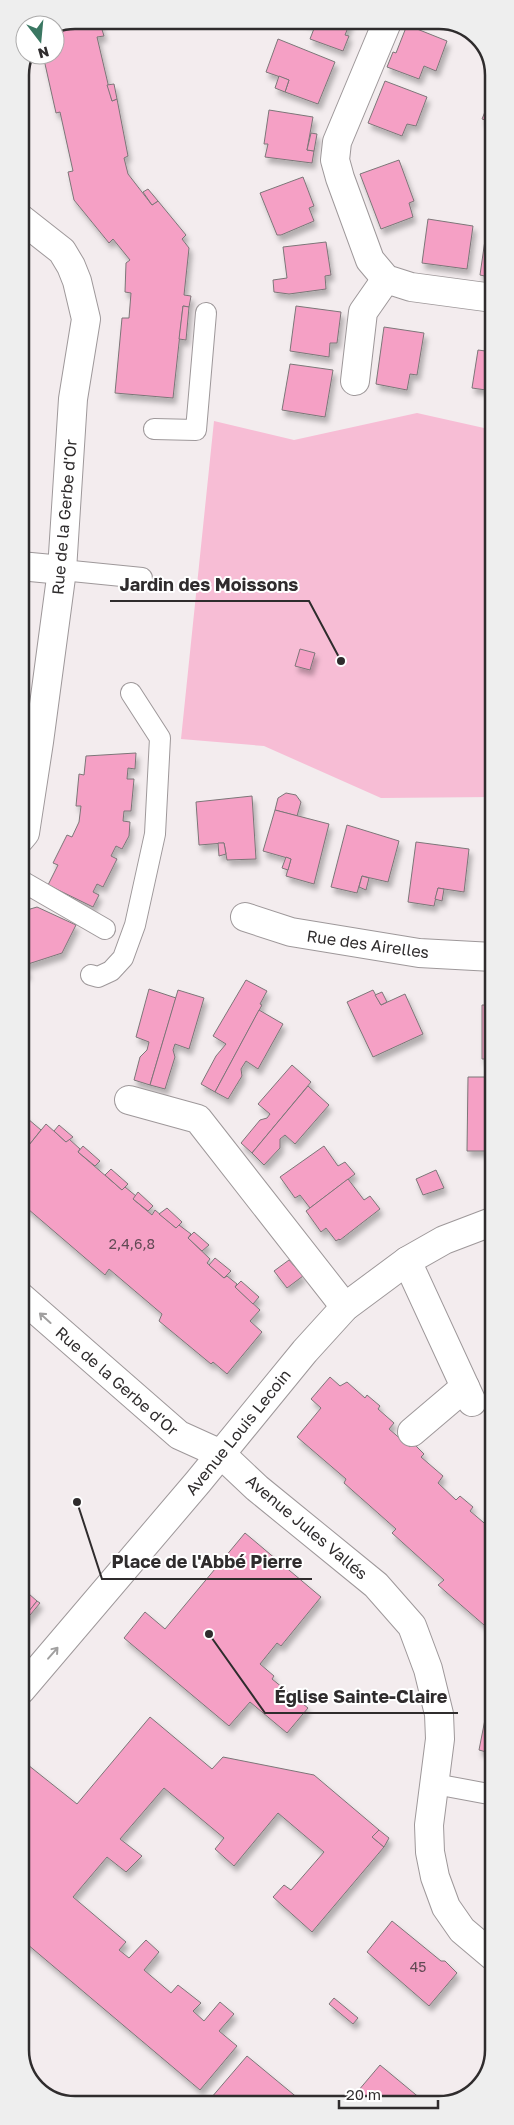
<svg xmlns="http://www.w3.org/2000/svg" width="514" height="2125" font-family="'Golos Text',sans-serif">
  <style>
    .green { fill: #f7bdd5 }
    .building { fill: #f5a0c5; stroke: #7c7678; filter: url(#shadow) }
    .lines { fill: none; stroke-linecap: round; stroke-linejoin: round }
    .lane-casing { stroke: #9e989a; stroke-width: 22 }
    .street-casing { stroke: #9e989a; stroke-width: 30 }
    .lane { stroke: #fff; stroke-width: 20 }
    .street { stroke: #fff; stroke-width: 28 }
    .oneway { stroke: #a1a0a0 }
    .labels { text-anchor: middle; stroke-width: 4; stroke-linejoin: round; paint-order: stroke }
    .number-label { font-size: 14px; fill: #604953 }
    .street-label { font-size: 16px; fill: #2f2c2d; stroke: #fff }
    .rim { fill: none; stroke: #2f2c2d; stroke-width: 2.5 }
    .leader { fill: none; stroke: #2f2c2d; stroke-width: 2 }
    .callout-dot { fill: #2f2c2d; stroke: #fff; stroke-width: 2 }
    .callout-label { font-size: 18px; text-anchor: middle; font-weight: bold; fill: #2f2c2d; stroke: #fff; stroke-width: 4; stroke-linejoin: round; paint-order: stroke }
  </style>
  <defs>
    <filter id="shadow"><feDropShadow dx="3" dy="5.5" stdDeviation="2.5" flood-color="#0004"/></filter>
  </defs>
  <rect width="100%" height="100%" fill="#f3ecee"/>
  <!-- green -->
  <path class="green" d="M417 413 493 430V797L381 798 264 746 181 739 214 421 294 440Z"/>
  <!-- building -->
  <g class="building">
    <path d="M74 20H99L104 36 97 37 112 101 117 99 128 156 124 158 128 174 152 205 158 201 186 235 182 239 189 248 184 295 191 296 189 307 183 306 173 398 115 393 122 318H129L131 293 125 292 126 263 130 260 113 239 109 243 74 200 68 172 73 171 60 112 56 113 43 55H55V28Z"/>
    <path d="M303 20H351L345 35 349 36 343 51 310 39 315 26Z"/>
    <path d="M407 25 447 41 436 71 424 66 419 79 387 67 393 52 396 53Z"/>
    <path d="M278 39 335 62 318 104 285 92 289 80 266 72Z"/>
    <path d="M279 76 289 80 285 92 275 88Z"/>
    <path d="M385 81 427 97 416 126 407 124 402 136 368 123Z"/>
    <path d="M114 84 117 99 112 101 107 85Z"/>
    <path d="M493 92V123L482 119Z"/>
    <path d="M269 110 313 117 307 150 314 151 312 163 265 157 268 144H264Z"/>
    <path d="M311 133 317 134 314 151 307 150Z"/>
    <path d="M399 160 414 201 409 203 413 217 381 229 360 174Z"/>
    <path d="M303 177 314 206 309 208 314 221 281 235H277L260 193Z"/>
    <path d="M148 189 158 201 152 205 143 192Z"/>
    <path d="M428 219 473 226 467 269 422 263Z"/>
    <path d="M485 240 493 242V278L480 275Z"/>
    <path d="M326 242 331 275 325 276 326 289 289 294 274 292 273 280 287 278 283 247Z"/>
    <path d="M183 306 189 307 186 340 179 339Z"/>
    <path d="M296 306 341 312 337 343H330L329 357 290 351Z"/>
    <path d="M384 327 424 333 417 375 410 374 407 390 376 384Z"/>
    <path d="M478 350 493 352V391L472 388Z"/>
    <path d="M290 364 333 370 325 417 282 410Z"/>
    <path d="M300 649 315 653 310 670 295 666Z"/>
    <path d="M136 753 135 769 128 768 127 779H134L131 811H124L123 821 130 822 129 836 122 849 116 846 111 856 117 859 103 887 97 884 93 892 99 895 93 907 48 885 58 865 53 863 67 835 72 837 79 822 81 806H76L79 774 84 775 86 756Z"/>
    <path d="M286 793 296 795 301 802 297 816 275 810 278 798Z"/>
    <path d="M252 796 256 859 227 860 224 843 199 845 196 802Z"/>
    <path d="M275 810 329 824 314 884 286 876 291 859 263 851Z"/>
    <path d="M347 825 399 841 388 882 362 876 357 893 331 887Z"/>
    <rect x="487" y="832" width="6" height="76"/>
    <path d="M416 842 469 849 464 892 438 888 434 906 408 902Z"/>
    <path d="M218 843H224L226 854 219 856Z"/>
    <path d="M286 857 291 859 288 870 282 868Z"/>
    <path d="M362 876 369 878 366 890 359 887Z"/>
    <path d="M438 888 444 889 442 901 435 899Z"/>
    <path d="M37 907 76 925 62 953 25 965 28 974 20 976V912Z"/>
    <path d="M246 980 267 991 260 1004 262 1005 215 1092 201 1084 216 1056 226 1044 213 1036Z"/>
    <path d="M149 989 176 998 150 1085 134 1080 140 1057 147 1050 149 1042 136 1037Z"/>
    <path d="M178 990 204 998 189 1049 175 1044 173 1050 175 1057 165 1089 150 1085Z"/>
    <path d="M373 990 381 1005 405 994 423 1034 373 1057 347 1002Z"/>
    <path d="M382 992 387 1002 381 1005 375 995Z"/>
    <path d="M482 1005H493L494 1059H482Z"/>
    <path d="M259 1010 283 1024 258 1069 246 1061 241 1069 242 1076 228 1099 215 1092Z"/>
    <path d="M292 1065 311 1082 252 1153 241 1143 260 1120 267 1118 270 1114 258 1104Z"/>
    <path d="M468 1077H494V1151H467Z"/>
    <path d="M308 1086 329 1105 295 1144 285 1135 280 1139V1148L264 1165 252 1153Z"/>
    <path d="M21 1113 41 1130 21 1155Z"/>
    <path d="M46 1124 66 1142 69 1139 80 1149 78 1152 122 1190 125 1187 136 1196 133 1199 152 1215 155 1210 176 1228 179 1225 191 1234 188 1238 210 1259 207 1263 224 1278 227 1276 237 1284 235 1287 260 1310 250 1321 262 1332 227 1374 213 1362 211 1364 159 1321 162 1314 109 1269 105 1275 21 1203V1155Z"/>
    <path d="M59 1125 73 1137 66 1142 54 1131Z"/>
    <path d="M83 1146 100 1161 95 1166 78 1152Z"/>
    <path d="M324 1146 338 1166 345 1162 355 1174 310 1208 300 1195 295 1198 280 1177Z"/>
    <path d="M111 1169 128 1184 122 1190 105 1175Z"/>
    <path d="M436 1170 444 1188 423 1195 416 1179Z"/>
    <path d="M348 1179 364 1200 370 1196 380 1209 340 1240 339 1239 336 1241 326 1228 321 1232 306 1211Z"/>
    <path d="M138 1192 153 1206 148 1211 133 1199Z"/>
    <path d="M167 1208 182 1222 176 1228 159 1214Z"/>
    <path d="M194 1232 209 1245 202 1251 188 1238Z"/>
    <path d="M215 1258 231 1271 224 1278 209 1265Z"/>
    <path d="M289 1260 303 1276 287 1288 274 1271Z"/>
    <path d="M241 1281 259 1297 253 1304 235 1287Z"/>
    <path d="M330 1377 340 1386 347 1382 365 1398 367 1395 380 1406 378 1409 394 1423 389 1429 410 1447 413 1443 424 1454 421 1457 443 1476 438 1483 456 1500 460 1496 473 1507 470 1511 490 1528 487 1532 494 1539 492 1632 438 1585 444 1580 392 1533 396 1529 344 1483 346 1479 297 1437 321 1408 311 1399Z"/>
    <path d="M245 1533 321 1597 281 1646 277 1643 260 1664 274 1676 272 1679 308 1708 287 1733 250 1702 229 1726 124 1638 145 1612 165 1629Z"/>
    <path d="M21 1587 37 1601 21 1621Z"/>
    <path d="M37 1601 40 1603 21 1626V1621Z"/>
    <path d="M489 1699 494 1700V1758L489 1757 490 1753 479 1750Z"/>
    <path d="M150 1717 212 1769 223 1757 314 1775 379 1830 372 1837 384 1847 312 1932 273 1897 284 1885 291 1890 324 1852 278 1813 234 1866 215 1849 224 1838 164 1788 120 1839 142 1856 126 1872 107 1857 73 1897 126 1942 119 1950 129 1958 146 1940 159 1952 144 1970 171 1993 178 1985 201 2003 193 2011 204 2021 220 2002 234 2014 219 2031 237 2046 200 2090 27 1944 21 1949V1764L23 1761 77 1804Z"/>
    <path d="M379 1830 389 1838 384 1847 372 1837Z"/>
    <path d="M392 1921 441 1961H445L457 1973 429 2006 367 1952Z"/>
    <path d="M334 1998 358 2018 353 2024 329 2004Z"/>
    <path d="M247 2056 305 2104H218L211 2098Z"/>
    <path d="M380 2065 427 2104H347Z"/>
  </g>
  <g class="lines">
    <!-- lane casing -->
    <g class="lane-casing">
      <g id="lane">
        <path d="M154 429 196 430 206 313"/>
        <path d="M62 570 142 578"/>
        <path d="M20 880 105 929"/>
        <path d="M91 975 98 977 111 971 123 958 135 925 155 834 160 738 131 693"/>
        <path d="M435 1784 494 1795"/>
      </g>
    </g>
    <!-- street casing -->
    <g class="street-casing">
      <g id="street">
        <path d="M388 20 337 142 335 160 340 178 370 260 386 279 411 287 493 298"/>
        <path d="M20 218 62 251 71 266 77 281 86 319 73 399 62 570 39 742 25 833 20 839"/>
        <path d="M355 381 363 312 386 279"/>
        <path d="M20 566 62 570"/>
        <path d="M245 917 291 932 419 953 493 957"/>
        <path d="M129 1100 198 1119 345 1307"/>
        <path d="M407 1261 472 1402"/>
        <path d="M21 1297 179 1435 221 1454 257 1488 376 1585 412 1626 428 1669 439 1714 440 1739 429 1825 430 1852 435 1877 446 1907 462 1930 494 1957"/>
        <path d="M412 1432 465 1387"/>
        <path d="M21 1690 198 1482 305 1351 345 1307 407 1261 444 1240 494 1221"/>
      </g>
    </g>
    <!-- lane -->
    <use href="#lane" class="lane"/>
    <!-- street -->
    <use href="#street" class="street"/>
  </g>
  <!-- one-way arrows -->
  <defs><path id="oneway-shaft" d="M-6 0H5M1.5-3L5.5 0L1.5 3" fill="none" stroke-width="1.6" stroke-linecap="round" stroke-linejoin="round" transform="scale(1.25)"/></defs>
  <g class="oneway">
    <use href="#oneway-shaft" transform="translate(45 1318) rotate(-138)"/>
    <use href="#oneway-shaft" transform="translate(53 1653) rotate(-49)"/>
  </g>
  <g class="labels">
    <!-- number labels -->
    <g class="number-label">
      <text x="132" y="1249">2,4,6,8</text>
      <text x="418" y="1972">45</text>
    </g>
    <!-- street labels -->
    <g class="street-label">
      <text transform="translate(64 517) rotate(-85)" y="6">Rue de la Gerbe d'Or</text>
      <text transform="translate(368 944) rotate(8)" y="6">Rue des Airelles</text>
      <text transform="translate(117 1381) rotate(41)" y="6">Rue de la Gerbe d'Or</text>
      <text transform="translate(238 1432) rotate(-51)" y="6">Avenue Louis Lecoin</text>
      <text transform="translate(307 1527) rotate(40)" y="6">Avenue Jules Vallés</text>
    </g>
  </g>
  <!-- crop -->
  <path d="M0 0H514V2125H0ZM75 29H439A46 46 0 0 1 485 75V2050A46 46 0 0 1 439 2096H75A46 46 0 0 1 29 2050V75A46 46 0 0 1 75 29Z" fill="#eee" fill-rule="evenodd"/>
  <path class="rim" d="M75 29H439A46 46 0 0 1 485 75V2050A46 46 0 0 1 439 2096H75A46 46 0 0 1 29 2050V75A46 46 0 0 1 75 29Z"/>
  <!-- callouts -->
  <path class="leader" d="M341 661L309 601H110M77 1502L102 1579H312M209 1634L265 1713H458"/>
  <g class="callout-dot">
    <circle cx="341" cy="661" r="5"/>
    <circle cx="77" cy="1502" r="5"/>
    <circle cx="209" cy="1634" r="5"/>
  </g>
  <g class="callout-label">
    <text x="209" y="591">Jardin des Moissons</text>
    <text x="207" y="1568">Place de l'Abbé Pierre</text>
    <text x="361" y="1703">Église Sainte-Claire</text>
  </g>
  <!-- north arrow -->
  <g transform="translate(40 40) rotate(164)"><circle r="24" fill="#ffffff" stroke="#acabab"/>
  <path d="M0-4L9 19L0 12L-9 19Z" fill="#3a7762"/>
  <text y="-8" font-size="14" font-weight="bold" text-anchor="middle" fill="#2f2c2d">N</text>
  </g>
  <!-- scale -->
  <path d="M339 2100v8h99v-8" fill="none" stroke="#2f2c2d" stroke-width="2.5"/>
  <text x="346" y="2100" font-size="15" fill="#2f2c2d" stroke="#ffffff" stroke-width="4" paint-order="stroke">20 m</text>
</svg>
